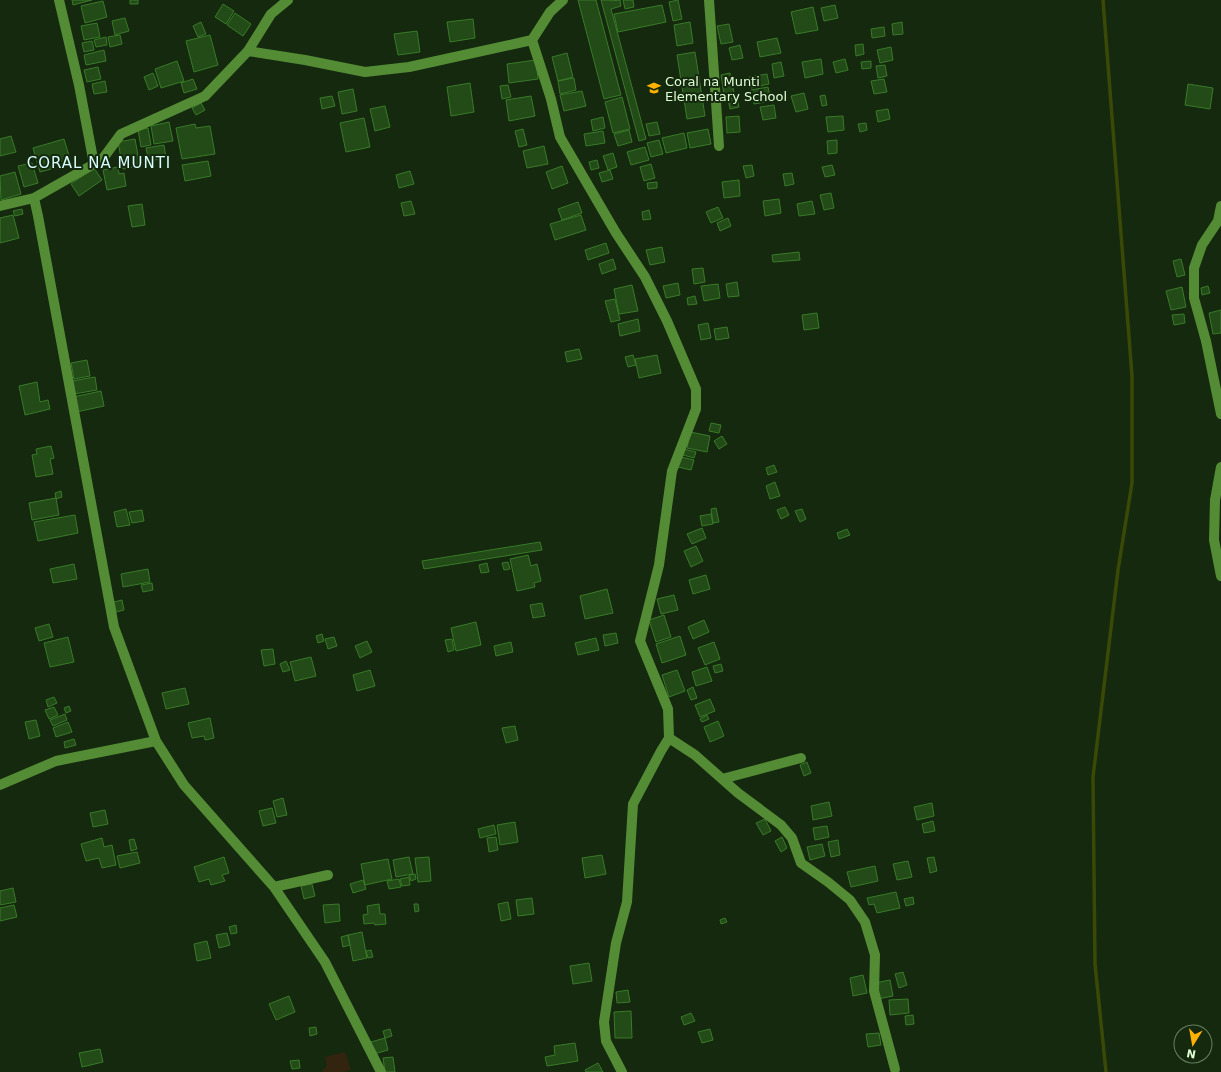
<svg xmlns="http://www.w3.org/2000/svg" width="1221" height="1072" viewBox="0 0 1221 1072" font-family="'DejaVu Sans',sans-serif">
<style>
.green{fill:#332410}
.lines{fill:none;stroke-linecap:round;stroke-linejoin:round}
.stream{stroke:#3a4a06;stroke-width:3.5}
.building{fill:#224b18;stroke:#397a28}
.minor{stroke:#548c35;stroke-width:10}
.labels{text-anchor:middle;dominant-baseline:central;stroke-width:4;stroke-linejoin:round;paint-order:stroke}
.poi-label{font-size:13px;fill:#e1ffd5;stroke:#14290e;text-anchor:start}
.quarter-label{font-size:15px;letter-spacing:1px;fill:#d7fffd;stroke:#14290e}
</style>
<rect width="100%" height="100%" fill="#14290e"/>
<path class="green" d="M345 1052 351 1070 343 1072H323L322 1070 327 1066 325 1057Z"/>
<g class="lines">
<path class="stream" d="M1103 0 1132 376V483L1118 570 1093 777 1095 964 1106 1072"/>
</g>
<path class="building" d="M72 0H92L73 5Z
M130 0H138V4H130Z
M578 0H596L621 95 604 99Z
M601 0H610L611 1 620 0 621 6 611 9 646 139 639 141Z
M623 0H633L634 7 625 9Z
M678 0 682 19 673 21 669 2Z
M103 1 107 17 85 23 81 6Z
M223 4 234 11 226 24 215 17Z
M662 5 666 22 618 32 614 14Z
M835 5 838 18 824 21 821 8Z
M813 7 818 30 796 34 791 12Z
M235 13 251 24 243 36 227 25Z
M125 18 129 31 115 35 112 21Z
M473 19 475 38 450 42 447 22Z
M201 22 206 34 198 37 193 26Z
M690 22 693 43 677 46 674 25Z
M902 22 903 34 893 35 892 24Z
M97 23 100 37 84 40 81 26Z
M729 24 733 42 721 44 717 26Z
M884 27 885 36 872 38 871 29Z
M417 31 420 52 398 55 394 34Z
M120 35 122 44 110 47 108 37Z
M210 35 218 65 194 72 186 41Z
M106 37 107 45 96 47 94 40Z
M777 38 781 53 760 57 757 42Z
M92 41 94 50 84 52 82 43Z
M863 44 864 54 856 56 855 45Z
M740 45 743 58 732 60 729 48Z
M891 47 893 60 880 63 877 50Z
M104 50 106 61 86 65 84 55Z
M695 52 705 116 687 119 677 55Z
M567 53 573 77 558 81 552 57Z
M821 59 823 74 805 78 802 62Z
M845 59 848 70 836 73 833 62Z
M536 60 538 79 509 83 507 64Z
M177 61 184 81 161 88 155 69Z
M871 61V68L862 69 861 62Z
M781 62 784 76 774 78 772 64Z
M885 65 887 76 878 78 876 66Z
M98 67 101 79 87 82 84 70Z
M153 73 158 86 149 90 144 77Z
M730 73 734 93 724 95 721 75Z
M767 74 769 84 751 88 749 77Z
M574 78 576 90 560 94 558 81Z
M193 79 197 89 184 93 181 83Z
M884 79 887 92 874 94 871 81Z
M105 81 107 92 94 94 92 84Z
M470 83 474 112 451 116 447 87Z
M1188 84 1213 88 1210 109 1185 105Z
M508 85 511 97 502 99 500 86Z
M768 87 771 101 754 104 751 90Z
M353 89 357 111 342 114 338 92Z
M582 91 586 106 564 111 560 95Z
M804 93 808 109 796 112 791 96Z
M825 95 827 105 822 106 820 96Z
M332 96 335 106 322 109 320 98Z
M531 96 535 116 509 121 506 100Z
M622 97 630 129 613 133 605 102Z
M737 97 739 107 730 109 728 99Z
M201 103 205 110 196 115 192 108Z
M774 105 776 118 763 120 760 107Z
M385 106 390 127 375 131 370 109Z
M888 109 890 119 878 122 876 111Z
M739 116 740 132 727 133 726 117Z
M843 116 844 130 828 132 826 117Z
M603 117 605 128 593 131 591 120Z
M364 118 370 147 346 152 340 123Z
M169 122 173 141 154 144 151 126Z
M657 122 660 134 649 136 646 124Z
M866 123 867 130 860 132 858 124Z
M195 124 196 128 210 126 215 154 182 159 176 128Z
M148 128 151 145 141 147 138 130Z
M523 129 527 145 519 147 515 131Z
M708 129 711 144 690 148 687 133Z
M629 130 632 142 618 146 614 134Z
M603 131 605 143 586 146 584 134Z
M684 133 687 148 666 153 662 138Z
M11 136 16 152 0 156V139Z
M64 139 70 159 50 164 51 169 40 172 33 148Z
M135 139 140 166 123 169 118 142Z
M659 140 663 154 651 157 647 143Z
M837 140V153L828 154 827 141Z
M164 145 166 158 149 161 146 148Z
M544 146 548 164 527 168 523 151Z
M645 147 649 160 631 165 627 152Z
M613 153 617 167 608 170 603 156Z
M597 160 599 168 591 170 589 162Z
M208 161 211 176 185 181 182 165Z
M32 163 38 183 24 187 18 166Z
M651 164 655 178 644 181 640 167Z
M752 165 754 176 746 178 743 166Z
M832 165 835 175 825 177 822 167Z
M562 166 568 183 552 189 546 172Z
M118 167 119 174 124 173 126 186 107 190 103 170Z
M94 168 102 180 79 196 71 184Z
M610 170 613 179 602 182 599 173Z
M410 171 414 184 399 188 396 175Z
M15 172 21 194 1 200 0 176Z
M792 173 794 184 785 186 783 174Z
M739 180 740 196 724 198 722 182Z
M657 182V188L648 189 647 183Z
M831 193 834 208 824 210 820 195Z
M779 199 781 213 765 216 763 201Z
M411 201 415 214 404 216 401 203Z
M812 201 815 214 799 216 797 204Z
M578 202 582 213 562 220 558 209Z
M142 204 145 225 132 227 128 206Z
M718 207 723 218 711 223 706 212Z
M22 209 23 214 15 216 13 211Z
M649 210 651 219 643 220 642 212Z
M13 215 19 238 0 243V218Z
M581 215 586 230 555 240 550 224Z
M728 218 731 226 720 231 717 223Z
M606 243 609 253 588 260 585 250Z
M662 247 665 262 650 265 646 250Z
M799 252 800 260 773 262 772 255Z
M613 259 616 269 602 274 599 264Z
M1181 259 1185 275 1177 277 1173 261Z
M703 268 705 282 694 284 692 269Z
M737 282 739 296 728 297 726 284Z
M678 283 680 295 666 298 663 286Z
M718 284 720 298 704 301 701 286Z
M632 285 638 311 619 314 614 289Z
M1208 286 1210 293 1202 295 1201 288Z
M1182 287 1186 307 1171 310 1166 291Z
M695 296 697 304 688 305 687 298Z
M615 299 620 320 611 322 605 301Z
M1221 310V333L1213 334 1209 313Z
M817 313 819 328 804 330 802 315Z
M1184 314 1185 323 1174 325 1172 315Z
M638 319 640 331 620 336 618 324Z
M708 323 711 338 701 340 698 325Z
M727 327 729 338 716 340 714 329Z
M579 349 582 359 567 362 565 352Z
M633 355 636 365 628 367 625 357Z
M657 355 661 373 639 378 635 359Z
M87 360 90 376 74 379 71 363Z
M95 377 97 390 74 394 72 381Z
M37 382 40 402 48 400 50 409 25 415 19 386Z
M101 391 104 406 76 412 73 397Z
M711 423 721 425 719 433 709 431Z
M690 432 710 436 707 452 687 448Z
M722 436 727 444 719 449 714 441Z
M51 446 54 458 50 459 53 474 36 477 32 455 37 454 36 449Z
M684 449 696 452 694 458 683 455Z
M681 457 694 460 691 470 678 467Z
M774 465 777 472 768 475 766 468Z
M775 482 780 496 770 499 766 486Z
M61 491 62 497 56 499 55 493Z
M56 498 59 515 32 520 29 503Z
M785 507 789 515 781 519 777 510Z
M716 508 719 522 713 523 711 509Z
M126 509 130 525 117 527 114 512Z
M802 509 806 519 800 522 795 511Z
M142 510 144 521 132 523 129 512Z
M711 514 713 524 702 526 700 516Z
M75 515 78 533 38 541 34 522Z
M702 528 706 538 692 544 687 534Z
M847 529 850 535 839 539 837 533Z
M540 542 542 550 424 569 422 561Z
M696 546 703 561 691 567 684 551Z
M528 555 531 566 537 564 541 581 534 583 535 587 517 591 510 559Z
M508 562 510 569 504 570 502 563Z
M487 563 489 572 481 573 479 565Z
M74 564 77 579 53 583 50 569Z
M148 569 150 582 123 587 121 574Z
M706 575 710 589 693 594 689 580Z
M152 583 153 590 143 592 141 585Z
M607 589 613 613 585 619 580 596Z
M674 595 678 610 661 614 657 599Z
M122 600 124 610 116 612 114 602Z
M542 603 545 616 533 618 530 605Z
M664 615 671 637 656 642 649 620Z
M704 620 709 632 693 639 688 627Z
M476 622 481 645 456 651 451 628Z
M49 624 53 637 39 641 35 628Z
M616 633 618 643 605 646 603 635Z
M322 634 324 641 318 643 316 636Z
M680 636 686 655 662 663 656 644Z
M68 637 74 662 50 667 44 643Z
M334 637 337 646 328 649 325 639Z
M596 638 599 650 578 655 575 643Z
M452 639 454 650 448 652 445 640Z
M367 641 372 652 360 658 355 646Z
M511 642 513 652 496 656 494 646Z
M714 642 720 659 705 665 698 648Z
M273 649 275 664 264 666 261 650Z
M311 657 316 676 295 681 290 662Z
M286 661 290 670 283 672 280 664Z
M721 664 723 671 715 673 713 666Z
M707 667 712 681 696 686 692 672Z
M370 670 375 686 357 691 353 675Z
M677 670 685 691 669 697 662 675Z
M693 687 697 698 691 700 687 690Z
M185 688 189 704 166 709 162 693Z
M54 697 57 703 48 707 46 700Z
M710 699 715 711 700 717 695 705Z
M69 706 71 711 66 713 64 708Z
M54 707 58 715 49 719 45 710Z
M65 714 67 720 53 726 50 720Z
M707 715 709 719 702 722 700 719Z
M210 718 214 738 205 740 204 736 192 738 188 723Z
M36 720 40 736 29 739 25 722Z
M718 721 724 736 710 742 704 727Z
M68 722 72 732 56 737 53 728Z
M515 726 518 740 506 743 502 728Z
M74 739 76 745 65 748 64 742Z
M807 762 811 773 804 776 800 765Z
M283 798 287 815 277 817 273 801Z
M829 802 832 816 813 820 811 806Z
M932 803 934 816 917 820 914 807Z
M272 808 276 823 263 826 259 811Z
M105 810 108 824 93 827 90 813Z
M765 819 771 831 763 835 756 823Z
M933 821 935 831 924 833 922 824Z
M515 822 518 842 500 845 497 825Z
M494 825 496 834 480 838 478 829Z
M827 826 829 837 815 840 813 828Z
M496 837 498 850 489 852 487 838Z
M782 837 787 848 781 852 775 841Z
M102 838 104 847 112 845 116 865 102 868 99 858 86 861 81 844Z
M134 839 137 849 131 851 129 840Z
M838 840 840 855 831 857 828 842Z
M822 844 825 856 810 860 807 847Z
M137 852 140 863 120 868 117 856Z
M602 855 606 874 585 878 582 858Z
M224 857 229 873 222 875 225 881 211 885 209 879 199 882 194 867Z
M409 857 413 874 396 877 393 860Z
M429 857 431 881 418 882 415 858Z
M934 857 937 871 930 873 927 858Z
M388 859 392 879 365 885 361 864Z
M908 861 912 877 897 880 893 864Z
M875 866 878 881 851 887 847 872Z
M415 874 416 879 411 881 409 875Z
M409 877 410 885 402 886 400 879Z
M399 879 401 887 389 889 387 881Z
M363 880 366 889 353 893 350 884Z
M312 884 315 896 304 899 301 886Z
M13 888 16 902 0 905V891Z
M896 892 900 908 877 913 874 904 869 905 867 898Z
M913 897 914 904 906 906 904 899Z
M532 898 534 914 518 916 516 900Z
M508 902 511 919 501 921 498 904Z
M339 904 340 921 325 923 323 905Z
M379 904 380 914H385L386 924 375 925 374 923 364 924 363 915 368 914 367 906Z
M414 904H418L419 911 415 912Z
M14 905 17 917 0 921V908Z
M725 918 727 922 721 924 720 920Z
M236 925 237 933 231 934 229 927Z
M362 932 367 958 353 961 348 935Z
M227 933 230 945 219 948 216 935Z
M348 935 350 945 343 947 341 937Z
M207 941 211 958 197 961 194 944Z
M371 950 373 957 368 958 366 951Z
M589 963 592 981 573 984 570 966Z
M903 972 907 985 899 988 895 974Z
M863 975 867 993 853 996 850 978Z
M890 980 893 996 878 999 875 983Z
M628 990 630 1002 617 1003 616 992Z
M289 996 295 1012 276 1020 269 1004Z
M908 999 909 1013 890 1015 889 1000Z
M631 1011 632 1038H615L614 1012Z
M691 1013 695 1021 684 1025 681 1017Z
M913 1015 914 1024 906 1025 905 1016Z
M316 1027 317 1034 310 1036 309 1028Z
M390 1029 392 1036 385 1038 383 1031Z
M710 1029 713 1040 702 1043 698 1032Z
M879 1033 881 1045 868 1047 866 1034Z
M385 1038 388 1050 374 1054 371 1042Z
M575 1043 578 1061 547 1066 545 1057 555 1055 554 1046Z
M100 1049 103 1062 82 1067 79 1053Z
M393 1057 395 1072H385L383 1058Z
M299 1060 300 1068 292 1069 290 1061Z
M598 1063 603 1072H586L585 1070Z"/>
<g class="lines">
<path class="minor" d="M59 0 79 85 94 164 34 198 38 216 114 627 156 741 184 785 274 887 325 962 381 1072
M709 0 719 146
M532 40 551 99 560 137 616 233 645 277 667 321 696 389V409L672 471 659 565 640 641 668 709 669 738 661 751 633 804 627 902 616 943 604 1022 606 1041 622 1072
M248 51 305 60 365 72 409 67 532 40 550 12 563 0
M94 164 104 157 121 134 205 96 248 51 271 14 288 0
M0 206 34 198
M1221 206 1218 221 1202 245 1194 268V298L1206 341 1221 414
M1221 467 1215 500 1214 540 1221 576
M669 738 695 755 738 793 781 825 792 838 801 863 828 882 850 900 865 922 875 955 874 991 895 1069
M722 779 801 758
M0 785 56 761 156 741
M274 887 328 875"/>
</g>
<defs>
<g id="school-bare" transform="scale(1.08)"><path d="M0-5L7-2L0 1L-7-2ZM-4 1L0 2.5L4 1V4Q0 6-4 4Z" fill="#ffb201" stroke="#14290e" stroke-width="2.5" paint-order="stroke"/></g>
</defs>
<g fill-rule="evenodd">
<use href="#school-bare" x="654" y="88"/>
</g>
<g class="labels">
<g class="poi-label">
<text x="665" y="81">Coral na Munti<tspan x="665" dy="15">Elementary School</tspan></text>
</g>
<g class="quarter-label">
<text x="99" y="163">CORAL NA MUNTI</text>
</g>
</g>
<g transform="translate(1193 1044) rotate(191)"><circle r="19" fill="#14290e" stroke="#667f5e"/>
<path d="M0-3L7 15L0 10L-7 15Z" fill="#ffb201"/>
<text y="-6" font-size="11" font-weight="bold" text-anchor="middle" fill="#e1ffd5">N</text>
</g>
</svg>
